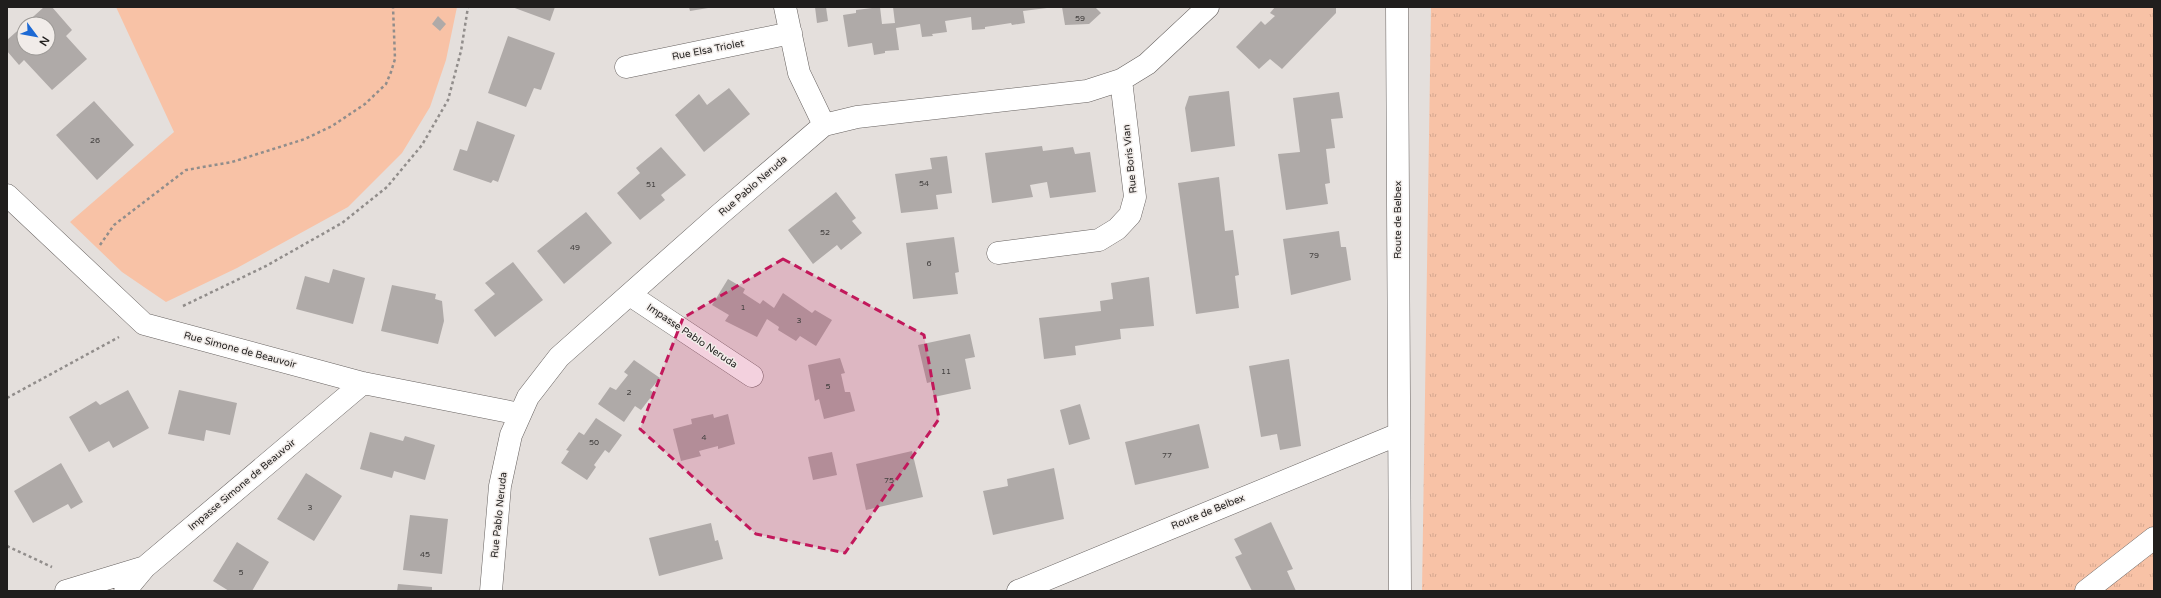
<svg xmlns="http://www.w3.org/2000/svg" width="2161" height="598" viewBox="0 0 2161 598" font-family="'Varela Round',sans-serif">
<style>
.grass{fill:url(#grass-tufts)}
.park{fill:#f8c2a6}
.building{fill:#afaaa8}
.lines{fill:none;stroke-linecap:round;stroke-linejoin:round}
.minor-casing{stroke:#676260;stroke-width:23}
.path{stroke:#918d8b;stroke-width:2.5;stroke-dasharray:3 3;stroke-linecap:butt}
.minor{stroke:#fff;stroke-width:22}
.marked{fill:#c2185b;fill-opacity:0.2;stroke:#c2185b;stroke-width:3;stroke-dasharray:8 5;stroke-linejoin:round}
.labels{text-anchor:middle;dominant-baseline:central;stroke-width:3;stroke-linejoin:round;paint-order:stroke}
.number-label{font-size:8px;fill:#444140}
.street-label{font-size:10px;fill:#201e1d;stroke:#f1ece9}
</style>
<defs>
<pattern id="grass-tufts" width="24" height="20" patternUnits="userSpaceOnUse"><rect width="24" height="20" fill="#f8c2a6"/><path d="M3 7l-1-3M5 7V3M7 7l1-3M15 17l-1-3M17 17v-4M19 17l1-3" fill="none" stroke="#d4a68e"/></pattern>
</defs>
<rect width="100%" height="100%" fill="#e4dfdc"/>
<path class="grass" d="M1431 7H2154V591H1422Z"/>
<path class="park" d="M116 7H457L446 60 430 107 402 153 348 207 237 268 166 302 122 272 70 222 174 132Z"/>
<path class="building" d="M44 7H52L72 30 66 36 87 59 52 90 24 60 19 65 7 51V40L24 25V48H48V24H25Z
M512 7H555L550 21Z
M689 7H708V8L690 11Z
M815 7H826L828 21 817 23Z
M880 7 882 24 895 23 893 7 1047 8 1023 11 1025 23 1012 25 1011 23 985 27V29L972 30 971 17 945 21 947 32 932 34 933 36 922 37 920 24 896 28 899 50 885 51V53L874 55 872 43 848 47 843 15 856 13V10Z
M1062 7H1095L1101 13 1089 24 1065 25Z
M1275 7H1336V13L1282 69 1270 59 1259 69 1236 47 1261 21 1265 25 1275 16 1270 13Z
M438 16 446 24 440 31 432 24Z
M508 36 555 53 541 90 534 88 526 107 488 93Z
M729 88 750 114 704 152 675 115 699 94 707 105Z
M1229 91 1235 146 1191 152 1185 108 1189 96Z
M1339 92 1343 118 1331 119 1335 148 1326 149 1330 183 1325 184 1328 204 1286 210 1278 154 1300 152 1293 98Z
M94 101 134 145 97 180 56 135Z
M477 121 515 135 498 182 493 180 491 183 453 170 460 149 467 151Z
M1042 146 1043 151 1073 147 1075 154 1090 152 1096 192 1050 198 1047 182 1030 185 1033 197 992 203 985 153Z
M661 147 686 175 661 195 665 200 640 220 617 193 640 173 636 168Z
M947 156 952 193 936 195 938 209 901 213 895 174 932 169 930 158Z
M1219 177 1225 231 1233 230 1239 275 1235 276 1239 308 1196 314 1178 183Z
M836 192 856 218 852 221 862 233 841 250 837 245 813 264 788 230Z
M586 212 612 243 564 284 537 251Z
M1339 231 1341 247H1346L1351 280 1291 295 1283 239Z
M954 237 959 272 955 273 958 294 913 299 906 243Z
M513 262 543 300 495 337 474 310 495 294 485 283Z
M333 269 365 278 353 324 296 309 305 276 329 283Z
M1149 277 1154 326 1120 329 1121 339 1075 346 1076 355 1044 359 1039 318 1101 311 1100 301 1113 299 1111 283Z
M728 279 745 289 743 293 760 304 763 300 774 308 783 293 812 313 815 310 832 320 816 346 800 336 796 341 778 330 779 327 767 319 757 337 725 321 729 315 712 305Z
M392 285 436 294 435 299 442 301 444 321 438 344 381 331Z
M970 334 975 357 965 359 971 389 934 397 931 382 927 383 918 345Z
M840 358 845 373 841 374 845 392H850L855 411 824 419 819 399 815 401 808 365Z
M1289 359 1301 446 1280 450 1277 434 1261 437 1249 366Z
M634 360 660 378 650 390 654 393 641 410 635 406 624 422 598 404 610 387 616 390 628 375 624 372Z
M128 390 149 428 113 448 109 441 89 452 69 417 96 401 100 405Z
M179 390 237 403 230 435 206 430 204 441 168 434Z
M1080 404 1090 439 1069 445 1060 410Z
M713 414 714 418 728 414 735 444 718 449V446L699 451 701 456 681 461 673 429 692 424 691 419Z
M596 418 622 435 609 453 605 450 594 465 596 467 587 480 561 463 569 451 566 450 579 432 584 435Z
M1199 424 1209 468 1135 485 1125 442Z
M370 432 403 441 405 436 435 445 425 480 394 471 392 478 360 469Z
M912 451 923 497 866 510 856 464Z
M832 452 837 475 813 480 808 457Z
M61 463 83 502 71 509 68 504 33 523 14 491Z
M1054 468 1064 519 993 535 983 491 1008 486 1007 479Z
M306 473 342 496 314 541 277 519Z
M410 515 448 519 442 574 403 570Z
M1271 522 1293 569 1287 571 1296 591H1252L1235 557 1242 554 1234 539Z
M711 523 715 541 718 540 723 559 659 576 649 538Z
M237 542 269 562 252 591H229L213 581Z
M398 584 432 587V591H397Z"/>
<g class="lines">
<g class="minor-casing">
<path id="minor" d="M785 7 799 73 824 125
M1397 7 1400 591
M626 67 791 33
M7 195 144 324 363 383 520 414
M998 253 1099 240 1117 229 1130 215 1135 197 1121 80
M630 295 752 376
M66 591 145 567
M125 591 145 567 363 383
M491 591 500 486 511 435 528 397 559 357 719 215 824 125 857 117 1087 91 1121 80 1147 64 1208 7
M1018 591 1399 434
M2086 591 2154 538"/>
</g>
<path class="path" d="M100 245 114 225 186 170 232 162 305 139 332 126 365 104 386 84 391 72 395 59 393 7
M183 306 266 266 342 223 387 187 422 145 448 100 461 51 468 7
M7 398 119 337
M7 546 52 567"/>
<use href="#minor" class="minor"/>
</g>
<path class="marked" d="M783 259 924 335 939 419 845 553 756 534 640 429 683 318Z"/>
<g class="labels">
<g class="number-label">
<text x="1080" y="18">59</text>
<text x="95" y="140">26</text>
<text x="924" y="183">54</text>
<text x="651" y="184">51</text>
<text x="825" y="232">52</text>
<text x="575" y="247">49</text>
<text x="1314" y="255">79</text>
<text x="929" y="263">6</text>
<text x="743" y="307">1</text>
<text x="799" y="320">3</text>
<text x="946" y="371">11</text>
<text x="828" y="386">5</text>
<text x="629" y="392">2</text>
<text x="704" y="437">4</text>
<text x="594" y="442">50</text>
<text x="1167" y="455">77</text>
<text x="889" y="480">75</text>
<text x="310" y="507">3</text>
<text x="425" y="554">45</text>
<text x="241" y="572">5</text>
</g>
<g class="street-label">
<text transform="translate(708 50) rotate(-11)">Rue Elsa Triolet</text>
<text transform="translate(1130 159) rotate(-96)">Rue Boris Vian</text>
<text transform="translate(753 186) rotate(-41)">Rue Pablo Neruda</text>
<text transform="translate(1398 220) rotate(-90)">Route de Belbex</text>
<text transform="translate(692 336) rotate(34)">Impasse Pablo Neruda</text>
<text transform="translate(240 350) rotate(15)">Rue Simone de Beauvoir</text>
<text transform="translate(242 485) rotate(-40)">Impasse Simone de Beauvoir</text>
<text transform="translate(1208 512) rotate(-22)">Route de Belbex</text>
<text transform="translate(499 515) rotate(-84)">Rue Pablo Neruda</text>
</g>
</g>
<rect width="2161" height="598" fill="none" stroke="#201e1d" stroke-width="16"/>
<g transform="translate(36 36) rotate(122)"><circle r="19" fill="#f1ece9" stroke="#9d9a97"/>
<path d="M0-3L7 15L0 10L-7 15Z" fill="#1c69d4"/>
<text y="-6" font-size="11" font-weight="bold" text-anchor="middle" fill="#201e1d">N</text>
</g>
</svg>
